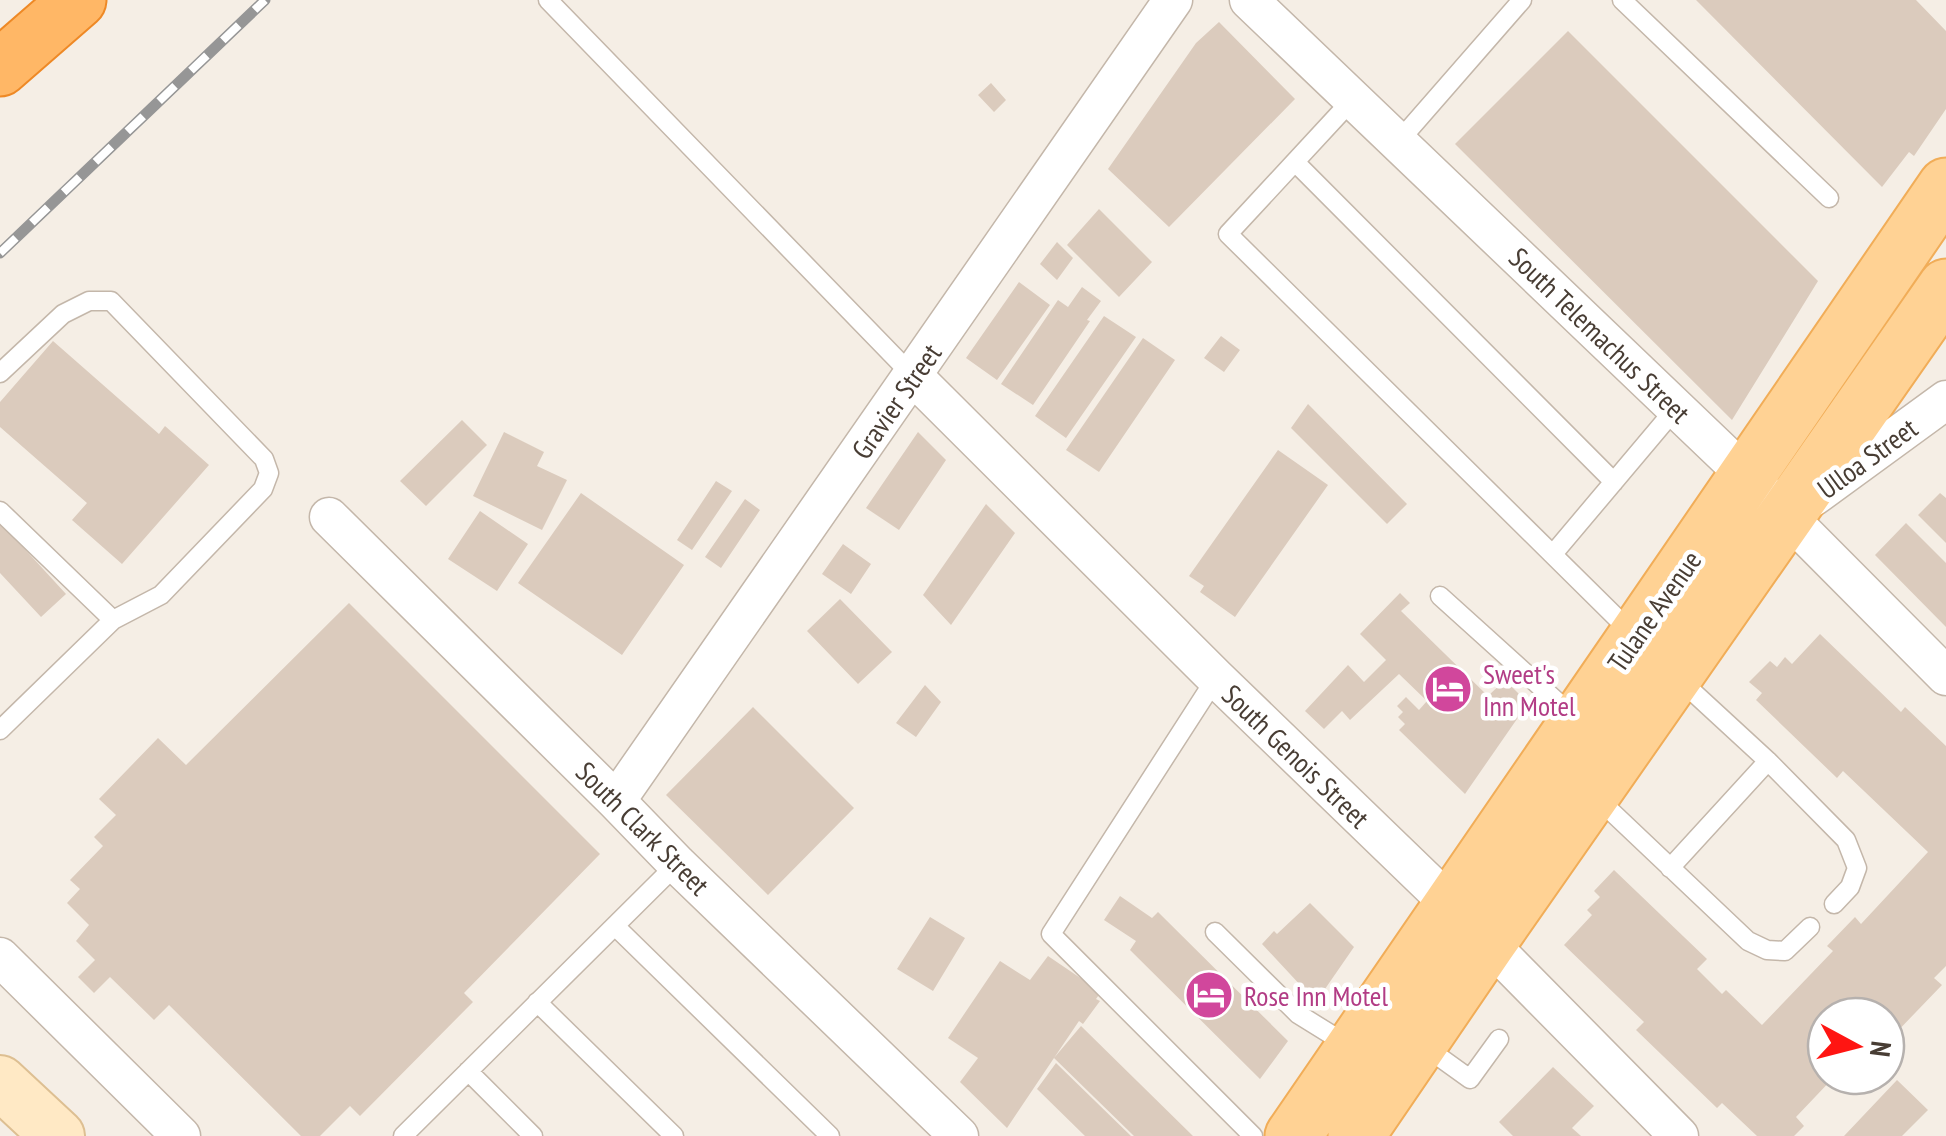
<svg xmlns="http://www.w3.org/2000/svg" width="1946" height="1136" viewBox="0 0 1946 1136" font-family="'PT Sans Narrow',sans-serif">
<style>
.building{fill:#dbcbbd}
.lines{fill:none;stroke-linecap:round;stroke-linejoin:round}
.lane-casing{stroke:#c4b7aa;stroke-width:21}
.street-casing{stroke:#c4b7aa;stroke-width:41}
.secondary-casing{stroke:#ddbf92;stroke-width:56}
.primary-casing{stroke:#f1ad58;stroke-width:59}
.highway-casing{stroke:#ee8926;stroke-width:59}
.lane{stroke:#fff;stroke-width:18}
.street{stroke:#fff;stroke-width:38}
.secondary{stroke:#ffe9c5;stroke-width:52}
.primary{stroke:#ffd294;stroke-width:55}
.highway{stroke:#ffb766;stroke-width:55}
.rail-casing{stroke:#969696;stroke-width:11}
.rail{stroke:#fff;stroke-width:8;stroke-dasharray:22;stroke-linecap:butt}
.labels{text-anchor:middle;dominant-baseline:central;stroke-width:9;stroke-linejoin:round;paint-order:stroke}
.street-label{font-size:28px;fill:#483d34;stroke:#fff}
.hotel-label{font-size:28px;fill:#b23c85;stroke:#fff;text-anchor:start}
</style>
<rect width="100%" height="100%" fill="#f5eee5"/>
<path class="building" d="M1696 0H1916L1946 31V109L1914 156 1909 152 1882 187Z
M1219 22 1295 99 1169 227 1108 169 1196 43Z
M1568 31 1818 281 1732 420 1455 144Z
M991 83 1006 100 994 112 978 95Z
M1099 209 1152 262 1119 297 1067 245Z
M1057 242 1073 258 1057 280 1040 264Z
M1019 282 1050 305 997 380 966 358Z
M1082 287 1101 301 1087 320 1090 321 1033 405 1001 384 1058 300 1068 307Z
M1104 316 1136 337 1066 438 1035 416Z
M1221 336 1240 350 1224 372 1204 358Z
M1143 338 1175 360 1099 472 1066 450Z
M53 341 159 434 165 426 209 465 122 564 72 520 87 503 0 427V402Z
M1308 404 1407 504 1387 524 1291 428Z
M462 420 487 445 426 506 400 481Z
M504 432 544 452 537 466 567 480 542 530 473 496Z
M918 432 946 460 899 530 866 508Z
M1278 450 1328 485 1235 617 1200 592 1204 586 1189 576Z
M716 481 732 491 692 550 677 540Z
M581 493 684 565 622 655 518 583Z
M1940 493 1946 498V543L1918 515Z
M745 499 760 510 721 568 705 557Z
M986 504 1015 533 951 625 923 595Z
M480 511 528 544 497 591 448 559Z
M0 522 66 594 41 617 0 573Z
M1906 523 1946 563V627L1875 555Z
M843 544 871 564 851 594 822 574Z
M1400 593 1410 603 1401 611 1488 696 1505 680 1528 703 1465 794 1399 730 1405 724 1398 717 1403 712 1397 706 1406 697 1419 710 1427 701 1399 674 1350 720 1342 711 1324 729 1305 711 1348 665 1364 682 1386 660 1360 634Z
M840 599 892 652 858 684 807 631Z
M349 603 600 854 464 993 473 1002 360 1116 350 1106 320 1136H301L169 1005 154 1020 110 977 94 993 78 977 95 960 76 941 89 925 67 903 80 889 70 880 103 846 94 837 116 815 99 799 158 738 186 765Z
M1820 634 1901 712 1905 707 1946 746V966L1934 978 1942 985 1890 1039 1886 1036V1016H1826V1076H1835L1796 1117 1804 1126 1794 1136H1757L1722 1103 1717 1108 1636 1030 1644 1022 1564 945 1592 915 1587 910 1600 897 1594 891 1614 870 1707 959 1697 969 1722 994 1726 990 1762 1025 1833 951 1827 946 1855 917 1861 924 1928 852 1843 771 1837 778 1756 700 1762 693 1749 682 1770 661 1777 667 1785 657 1792 664Z
M925 685 941 702 916 737 896 723Z
M753 707 854 808 768 895 666 795Z
M1120 896 1152 918 1158 912 1288 1041 1260 1079 1130 950 1136 941 1104 920Z
M1310 903 1354 947 1316 1002 1262 944 1274 931 1277 934Z
M930 917 965 938 933 991 897 969Z
M1048 956 1101 992 1096 999 1100 1001 1083 1024 1079 1021 1054 1058 1081 1026 1193 1136H1134L1054 1058 1007 1128 960 1082 978 1058 948 1038 1000 961 1030 980Z
M1056 1063 1131 1136H1085L1037 1089Z
M1553 1067 1594 1106 1572 1128 1581 1136H1513L1499 1122Z
M1897 1080 1928 1110 1902 1136H1844Z"/>
<g class="lines">
<g class="lane-casing">
<path id="lane" d="M548 0 913 376
M1622 0 1829 198
M1353 99 1228 234 1632 633
M1399 141 1522 0
M1295 162 1614 482
M0 373 63 314 89 301H111L264 459 269 473 263 489 161 595 113 620 0 730
M0 511 113 620
M1553 554 1676 408
M1440 596 1573 716
M1216 678 1051 934 1253 1136
M1680 680 1768 761 1846 840 1857 868 1850 887 1834 904
M1596 797 1748 941 1767 950 1785 951 1810 927
M1670 868 1768 761
M615 926 830 1136
M1215 932 1298 1014 1348 1045
M537 1002 674 1136
M1424 1046 1470 1079 1499 1039
M468 1071 533 1136
M403 1136 677 864"/>
</g>
<g class="street-casing">
<path id="street" d="M1249 0 1747 476 1946 676
M913 376 1216 678 1451 905 1679 1136
M1813 497 1946 400
M329 517 616 801 677 864 959 1136
M616 801 1173 0
M0 957 181 1136"/>
</g>
<g class="secondary-casing">
<path id="secondary" d="M0 1082 58 1136"/>
</g>
<g class="primary-casing">
<path id="primary" d="M1293 1136 1946 186
M1356 1136 1487 944 1946 287"/>
</g>
<g class="highway-casing">
<path id="highway" d="M0 68 78 0"/>
</g>
<use href="#lane" class="lane"/>
<use href="#street" class="street"/>
<use href="#secondary" class="secondary"/>
<use href="#primary" class="primary"/>
<use href="#highway" class="highway"/>
<g class="rail-casing">
<path id="rail" d="M0 253 265 0"/>
</g>
<use href="#rail" class="rail"/>
</g>
<defs>
<g id="hotel-disc" transform="scale(2.5)"><circle r="9.5" fill="#d1479c" stroke="#fff"/><path d="M-6-4.5h1.5V1H6V5H4.5V3h-9V5H-6ZM-4 0a1.8 1.8 0 1 1 3.6 0ZM.5 0V-2.5h3Q6-2.5 6 0Z" fill="#fff"/></g>
</defs>
<g fill-rule="evenodd">
<use href="#hotel-disc" x="1448" y="689"/>
<use href="#hotel-disc" x="1209" y="995"/>
</g>
<g class="labels">
<g class="street-label">
<text transform="translate(1600 335) rotate(44)">South Telemachus Street</text>
<text transform="translate(896 401) rotate(-55)">Gravier Street</text>
<text transform="translate(1867 458) rotate(-36)">Ulloa Street</text>
<text transform="translate(1654 611) rotate(-55)">Tulane Avenue</text>
<text transform="translate(1296 756) rotate(44)">South Genois Street</text>
<text transform="translate(643 828) rotate(45)">South Clark Street</text>
</g>
<g class="hotel-label">
<text x="1483" y="673">Sweet's<tspan x="1483" dy="32">Inn Motel</tspan></text>
<text x="1244" y="995">Rose Inn Motel</text>
</g>
</g>
<g transform="translate(1856 1046) rotate(97)"><circle r="48" fill="#ffffff" stroke="#b6b1ae" stroke-width="2.5"/>
<path d="M0-8L18 38L0 25L-18 38Z" fill="#ff1512"/>
<text y="-15" font-size="28" font-weight="bold" text-anchor="middle" fill="#483d34">N</text>
</g>
</svg>
